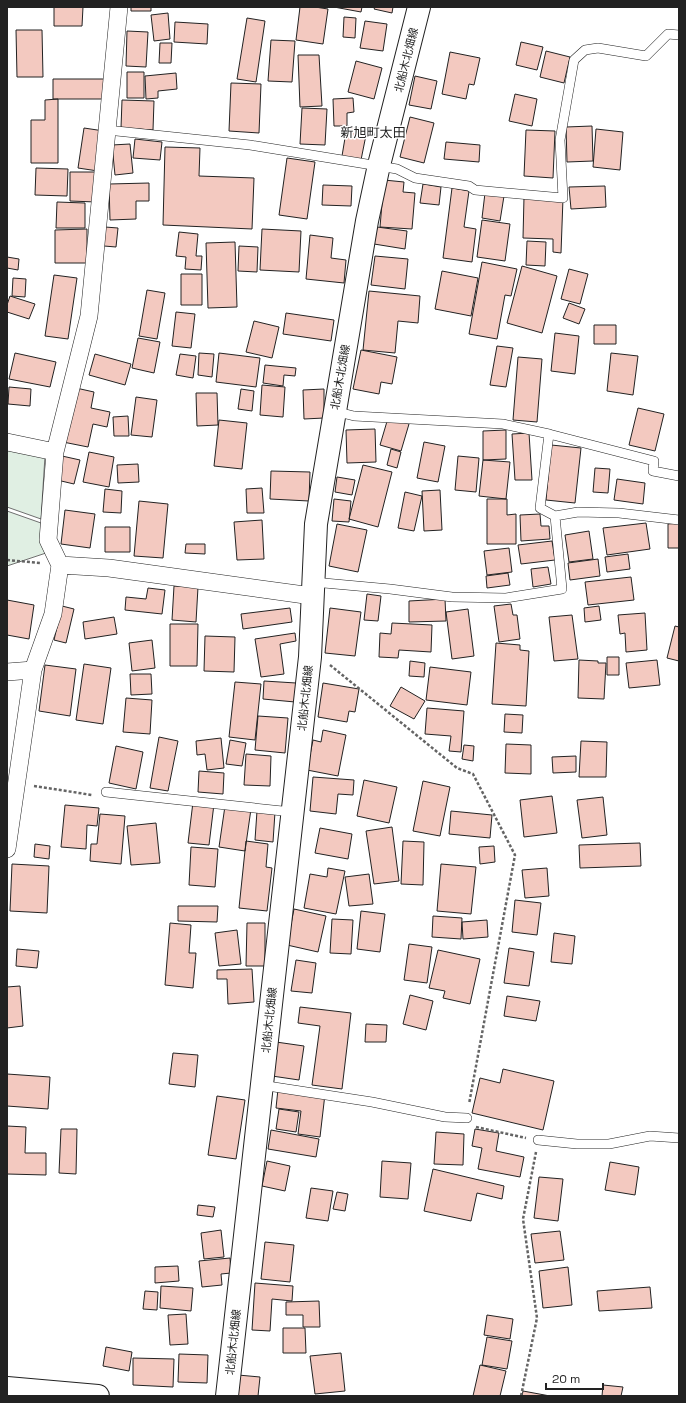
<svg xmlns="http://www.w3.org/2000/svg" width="686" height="1403" viewBox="0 0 686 1403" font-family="'Space Grotesk','Noto Sans JP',sans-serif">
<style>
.green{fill:#e0efe3;stroke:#6f6f6f}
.building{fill:#f3c9c0;stroke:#222}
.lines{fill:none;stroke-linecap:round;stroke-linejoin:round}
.lane-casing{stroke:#222;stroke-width:10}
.street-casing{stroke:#222;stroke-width:18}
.secondary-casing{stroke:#222;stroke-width:24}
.path{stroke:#646464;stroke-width:2.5;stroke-dasharray:3 2;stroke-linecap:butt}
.lane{stroke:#fff;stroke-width:9}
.street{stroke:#fff;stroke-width:17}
.secondary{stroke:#fff;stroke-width:22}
.labels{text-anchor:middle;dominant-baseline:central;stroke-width:3;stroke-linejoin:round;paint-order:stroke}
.street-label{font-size:11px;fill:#222;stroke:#fff}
.quarter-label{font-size:13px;fill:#222;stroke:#fff}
</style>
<rect width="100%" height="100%" fill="#fff"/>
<path class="green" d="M7 449 45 456 41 519 7 507Z
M7 511 41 523 46 553 7 566Z"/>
<path class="building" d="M54 7H83L82 26H54Z
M131 7H151V11H131Z
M300 7H315L328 9 323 44 296 40Z
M334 7H362L361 12Z
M375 7H393L392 13 374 9Z
M168 13 170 39 154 41 151 15Z
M344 17 356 18 355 38 343 37Z
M247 18 265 21 256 82 237 79Z
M365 21 387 24 383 51 360 48Z
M175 22 208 24 207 44 174 42Z
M16 30H42L43 77H17Z
M127 31 148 32 146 67 126 66Z
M271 40 295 41 292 82 268 81Z
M521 42 543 47 537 70 516 65Z
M160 43H172L171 63H159Z
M546 51 570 57 564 83 540 77Z
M450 52 480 58 474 85 469 84 466 99 442 94Z
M298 55H319L322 106 300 107Z
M356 61 382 68 374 99 348 92Z
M127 72H144V98H127Z
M176 73 177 89 158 91V98L146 99 145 76Z
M415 76 437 81 431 109 409 105Z
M53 79H106V99H53Z
M231 83 261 84 259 133 229 131Z
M515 94 537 99 532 126 509 121Z
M353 98 354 112 347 113V126H334L333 99Z
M58 99V163H31V120H45V100Z
M122 100 154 101 153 130 121 128Z
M302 108 327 109 325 145 300 144Z
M410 117 434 123 424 163 400 157Z
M347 126 367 130 361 160 342 156Z
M592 126 593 161 567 162 566 127Z
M84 128 104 131 98 171 78 168Z
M596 129 623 132 620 170 593 167Z
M526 130 555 131 553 178 524 176Z
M135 139 162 142 160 160 133 158Z
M446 142 480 145 479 162 444 159Z
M130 144 133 173 115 175 112 145Z
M165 147 200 148 199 176 254 178 252 229 163 225Z
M287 158 315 162 307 219 279 215Z
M36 168 68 169 67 196 35 195Z
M70 172H97L96 202 70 201Z
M384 180 404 182 403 192 415 193 412 229 380 227Z
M149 183V201H136V219L110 220 109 184Z
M423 184 441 187 439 205 420 203Z
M323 185 352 186 351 206 322 205Z
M605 186 606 207 571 209 569 187Z
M452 188 469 191 464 227 476 229 472 262 443 258Z
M485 193 504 196 500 221 482 218Z
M524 197 563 198 561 253 553 252V239L523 238Z
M57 202 85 203V228H56Z
M482 220 510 224 505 261 477 257Z
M105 227 118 228 116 247 104 246Z
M377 227 407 231 405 249 374 244Z
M87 229V263H55V230Z
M262 229 301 231 299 272 260 270Z
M179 232 198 234 196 256H202L201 270 185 269 186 257 176 256Z
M310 235 333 238 331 258 346 260 344 283 306 279Z
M527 241 546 242 545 266 526 265Z
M235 242 237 307 208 308 206 243Z
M239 246 258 247 257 272 238 271Z
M375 256 408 259 405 289 371 285Z
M7 257 19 259 18 270 7 268Z
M482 262 517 269 511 296 505 295 497 339 469 334Z
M522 266 557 276 542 333 507 323Z
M569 269 588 274 580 304 561 299Z
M442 271 478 278 471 316 435 309Z
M181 274H202V305H181Z
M54 275 77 278 68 339 45 336Z
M13 278 26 279 25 297 12 296Z
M147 290 165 293 157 339 139 336Z
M369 291 420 296 418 323 398 321 395 353 363 350Z
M10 296 35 304 29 319 7 312V305Z
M569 303 585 309 579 324 563 318Z
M176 312 195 314 191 348 172 346Z
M286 313 334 320 331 341 283 334Z
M254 321 279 327 272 358 246 352Z
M594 325H616V344H594Z
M555 333 579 336 575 374 551 371Z
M138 338 160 342 154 373 132 368Z
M497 346 513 348 506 387 490 385Z
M361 350 397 357 392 384 381 382 379 394 353 389Z
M15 353 56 362 50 387 9 379Z
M199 353 214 354 212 377 198 375Z
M219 353 260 358 256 387 216 382Z
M611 353 638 356 633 395 607 391Z
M95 354 131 364 125 385 89 375Z
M180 354 196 356 193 378 176 375Z
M518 357 542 359 537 422 513 420Z
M265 365 296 368 295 376 284 375 283 386 263 383Z
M262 385 285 387 283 417 260 415Z
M9 387 31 389 30 406 8 404Z
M76 388 94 392 91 408 110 412 107 427 93 424 88 447 63 442Z
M241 389 254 391 252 411 238 409Z
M324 389V418L304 419 303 390Z
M196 393H217L218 425 197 426Z
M136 397 157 400 152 437 131 435Z
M638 408 664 414 655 451 629 445Z
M128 416 129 436H114L113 417Z
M388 418 409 424 401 451 380 445Z
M219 420 247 423 242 469 214 466Z
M375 429 376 462 347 463 346 430Z
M506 430V459L483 460V431Z
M529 433 532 480H515L512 434Z
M424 442 445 446 438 482 417 478Z
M551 445 581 448 575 503 546 500Z
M391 449 401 452 397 468 387 465Z
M89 452 114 457 109 487 83 482Z
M62 456 80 460 74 484 57 480Z
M458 456 479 458 476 492 455 490Z
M483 460 510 462 506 499 479 496Z
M138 464 139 482 118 483 117 465Z
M363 465 392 472 378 527 349 519Z
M595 468 610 469 608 493 593 492Z
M271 471 310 472 309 501 270 499Z
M337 477 355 480 352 495 335 492Z
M617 479 645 483 643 504 614 500Z
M262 488 264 513H247L246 489Z
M105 489 122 491 121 513 103 512Z
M440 490 442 530 424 531 422 491Z
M405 492 422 496 414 531 398 528Z
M334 499 351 501 349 522 332 521Z
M487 499H507V515L516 514V544H487Z
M139 501 168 504 163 558 134 556Z
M65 510 95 514 90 548 61 544Z
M540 514 541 526H549L550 539 521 541 520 515Z
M262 520 264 559 237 560 234 522Z
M646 523 650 549 607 555 603 528Z
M679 523V548H668V524Z
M337 524 367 530 358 572 329 566Z
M105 527H130V552H105Z
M589 531 593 559 569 562 565 535Z
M552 541 555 560 521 564 518 545Z
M186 544H205V554L185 553Z
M509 548 512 572 487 575 484 551Z
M628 554 630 569 607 572 605 557Z
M598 559 600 576 570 580 568 563Z
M548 567 551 584 533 587 531 569Z
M508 573 510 585 487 588 486 576Z
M631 577 634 600 588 605 585 582Z
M174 586 198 587 196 622 172 620Z
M148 588 165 590 162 614 125 610 126 597 146 599Z
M367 594 381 596 378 621 364 620Z
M445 599 446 621 409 622V601Z
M7 600 34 605 29 639 7 635Z
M511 604 513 615H517L520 639 499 642 494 606Z
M62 606 74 609 66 643 54 640Z
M599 606 601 620 585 622 584 608Z
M290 608 292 622 243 629 241 614Z
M330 608 361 612 355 656 325 653Z
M468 609 474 656 452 659 446 612Z
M645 613 647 650 626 652 625 633 620 634 618 615Z
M572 615 578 659 554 661 549 617Z
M114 617 117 634 85 639 83 622Z
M392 623 432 625 431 652 399 650 398 658 379 657 380 633 391 634Z
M170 624H198L197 666H170Z
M675 626 679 627V661L667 658Z
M295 633 296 641 280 644 284 674 261 677 255 639Z
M205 636 235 637 234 672 204 671Z
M152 640 155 668 132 671 129 643Z
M496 643 520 645V650L529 651 526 706 492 704Z
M607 657H619V675H607Z
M579 660 598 661V663H606L604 699 578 698Z
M657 660 660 685 629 688 626 663Z
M410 661 425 663 424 677 409 676Z
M84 664 111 668 103 724 76 720Z
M45 665 76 669 70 716 39 711Z
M430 667 471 672 467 705 426 700Z
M130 674H151L152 694 131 695Z
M264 681 296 683 295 702 263 699Z
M235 682 261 684 255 740 229 737Z
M323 683 359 689 355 712 349 711 347 722 318 717Z
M401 687 425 701 414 719 390 706Z
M126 698 152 700 150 734 123 732Z
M427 708 464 711 461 752 449 751 451 736 425 734Z
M505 714 523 715 522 733 504 732Z
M258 716 288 718 285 753 255 750Z
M323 730 346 735 338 776 307 770 313 740 321 742Z
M159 737 178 741 168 791 150 788Z
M221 738 224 768 207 770 205 754 197 755 196 741Z
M230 740 246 743 242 766 226 764Z
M581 741 607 742 606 777H579Z
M506 744 531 745V774L505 773Z
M464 745 474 746 473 761 462 759Z
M116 746 143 752 136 789 109 783Z
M246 754 271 756 270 786 244 785Z
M576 756V772L553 773 552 757Z
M199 771 224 773 223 794 198 792Z
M313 777 354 780 353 795 338 794 336 814 310 811Z
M364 780 397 787 389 823 357 816Z
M423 781 450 787 440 836 413 831Z
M552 796 557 833 524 837 520 800Z
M603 797 607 835 582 838 577 800Z
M193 802 214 804 209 845 188 843Z
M65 805 99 808 97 826 87 825 86 849 61 847Z
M225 806 251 809 245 851 219 847Z
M257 811 275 812 273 842 255 840Z
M451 811 492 815 490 838 449 834Z
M100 814 125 816 121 864 90 861 91 844H97Z
M156 823 160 863 131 865 127 826Z
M392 827 399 881 374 884 366 831Z
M320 828 352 834 348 859 315 853Z
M246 841 268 844 266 867 272 868 267 911 239 908Z
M403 841 424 842 423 885 401 884Z
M640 843 641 866 580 868 579 845Z
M35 844 50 846 49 859 34 857Z
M494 846 495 862 480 864 479 847Z
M191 847 218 849 215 887 189 885Z
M12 864 49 866 47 913 10 911Z
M441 864 476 867 471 914 437 911Z
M328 868 345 871 336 914 304 908 310 874 327 877Z
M547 868 549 896 525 898 522 870Z
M369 874 373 904 349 906 345 877Z
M515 900 541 903 537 935 512 932Z
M178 906H218L217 922 178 921Z
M294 909 326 916 318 952 287 945Z
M361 911 385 914 380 952 357 949Z
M433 916 462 918 461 939 432 937Z
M332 919 353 920 351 954 330 953Z
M487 920 488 937 463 939 462 922Z
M170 923 191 925 189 953H196L193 988 165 985Z
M247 923H265V966H246Z
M237 930 241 964 219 966 215 933Z
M554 933 575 936 572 964 551 962Z
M409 944 432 947 427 983 404 980Z
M509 948 534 952 529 986 504 983Z
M17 949 39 951 37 968 16 966Z
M438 950 480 959 470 1004 443 998 445 991 429 988Z
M296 960 316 963 312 993 291 991Z
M252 969 254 1002 228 1004 227 979H217V970Z
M20 986 23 1026 7 1028V987Z
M410 995 433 1001 426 1030 403 1024Z
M507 996 540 1001 536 1021 504 1016Z
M300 1007 351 1013 342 1089 312 1085 320 1026 298 1023Z
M366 1024 387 1025 386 1042H365Z
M276 1042 304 1046 299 1080 272 1076Z
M173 1053 198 1055 195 1087 169 1084Z
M503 1069 554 1081 543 1130 472 1113 480 1078 500 1083Z
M7 1074 50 1077 48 1109 7 1106Z
M278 1089 325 1094 320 1137 298 1134 301 1111 276 1108Z
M217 1096 245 1100 236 1159 208 1155Z
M279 1109 299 1112 296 1132 276 1129Z
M7 1126 26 1127 25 1153H46V1175L7 1174Z
M61 1129H77L76 1174 59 1173Z
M475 1129 499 1133 496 1151 524 1157 520 1177 478 1169 482 1148 472 1146Z
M271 1130 319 1139 316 1157 268 1149Z
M436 1132 464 1134 463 1165 434 1164Z
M267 1161 290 1166 285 1191 262 1186Z
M382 1161 411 1163 408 1199 380 1197Z
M610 1162 639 1167 635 1195 605 1190Z
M433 1169 504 1186 502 1199 477 1193 471 1221 424 1211Z
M539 1177 563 1179 558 1221 534 1218Z
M311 1188 333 1191 328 1221 306 1218Z
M337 1192 348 1194 345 1211 333 1209Z
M198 1205 215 1207 213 1217 197 1215Z
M221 1230 224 1257 204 1259 201 1233Z
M560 1231 564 1260 535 1263 531 1234Z
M265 1242 294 1245 290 1282 261 1279Z
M230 1258 231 1273 221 1274 222 1285 202 1287 199 1261Z
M178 1266 179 1281 155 1283V1267Z
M568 1267 572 1305 543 1308 539 1271Z
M255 1283 293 1286 292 1301 272 1299 270 1331 252 1330Z
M161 1286 193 1288 191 1311 160 1308Z
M650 1287 652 1308 599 1311 597 1291Z
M145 1291 158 1292 157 1310 143 1309Z
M319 1301 320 1327H303V1315H286V1302Z
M186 1314 188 1344 170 1345 168 1315Z
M487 1315 513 1319 510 1339 484 1335Z
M283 1328H305L306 1353H283Z
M487 1337 512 1341 507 1369 482 1365Z
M106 1347 132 1352 129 1371 103 1366Z
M341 1353 345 1391 315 1394 310 1356Z
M179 1354 208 1355 207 1383 178 1382Z
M133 1358 174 1359 173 1387 133 1385Z
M480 1365 506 1371 500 1396H473Z
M238 1375 260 1377 258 1396H236Z
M603 1385 623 1387 621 1396H602Z
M523 1391 550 1396H522Z"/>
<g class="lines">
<g class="lane-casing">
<path id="lane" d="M107 130 250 145 397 169 415 178 469 186 475 190 563 198 560 140 574 60 585 50 598 48 646 56 668 34 679 35
M334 411 354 416 503 424 549 434 540 508 555 516 578 512 619 513 679 520
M549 434 654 461 653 471 679 476
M313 582 390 589 452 597 506 598 562 589 555 516
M106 792 292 812
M261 1085 372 1102 445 1117 467 1118
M538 1140 577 1144H609L650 1136 679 1138"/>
</g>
<g class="street-casing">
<path id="street" d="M7 442 55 452
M60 565 109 568 312 596
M7 672 33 670
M7 849 33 670 53 614 60 565 48 540 55 452 89 316 119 7"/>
</g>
<g class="secondary-casing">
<path id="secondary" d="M7 1388 98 1396
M227 1396 310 657 316 524 367 221 379 165 419 7"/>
</g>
<path class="path" d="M7 560 40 563
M330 665 457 768 473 774 515 855 469 1104
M34 786 92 795
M476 1127 526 1138
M521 1396 537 1318 523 1219 536 1152"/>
<use href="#lane" class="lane"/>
<use href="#street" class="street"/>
<use href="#secondary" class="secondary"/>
</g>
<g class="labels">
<g class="street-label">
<text transform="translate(406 60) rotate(-76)">北船木北畑線</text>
<text transform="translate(340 377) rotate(-80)">北船木北畑線</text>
<text transform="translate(305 698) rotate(-84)">北船木北畑線</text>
<text transform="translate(269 1020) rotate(-84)">北船木北畑線</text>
<text transform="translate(233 1342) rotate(-84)">北船木北畑線</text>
</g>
<g class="quarter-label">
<text x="373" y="132">新旭町太田</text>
</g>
</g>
<rect width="686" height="1403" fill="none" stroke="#222222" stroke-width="16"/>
<path d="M546 1383v6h57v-6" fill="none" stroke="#222222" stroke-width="2"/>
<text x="552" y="1383" font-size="12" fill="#222222" stroke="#ffffff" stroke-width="3" paint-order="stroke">20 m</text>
</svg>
